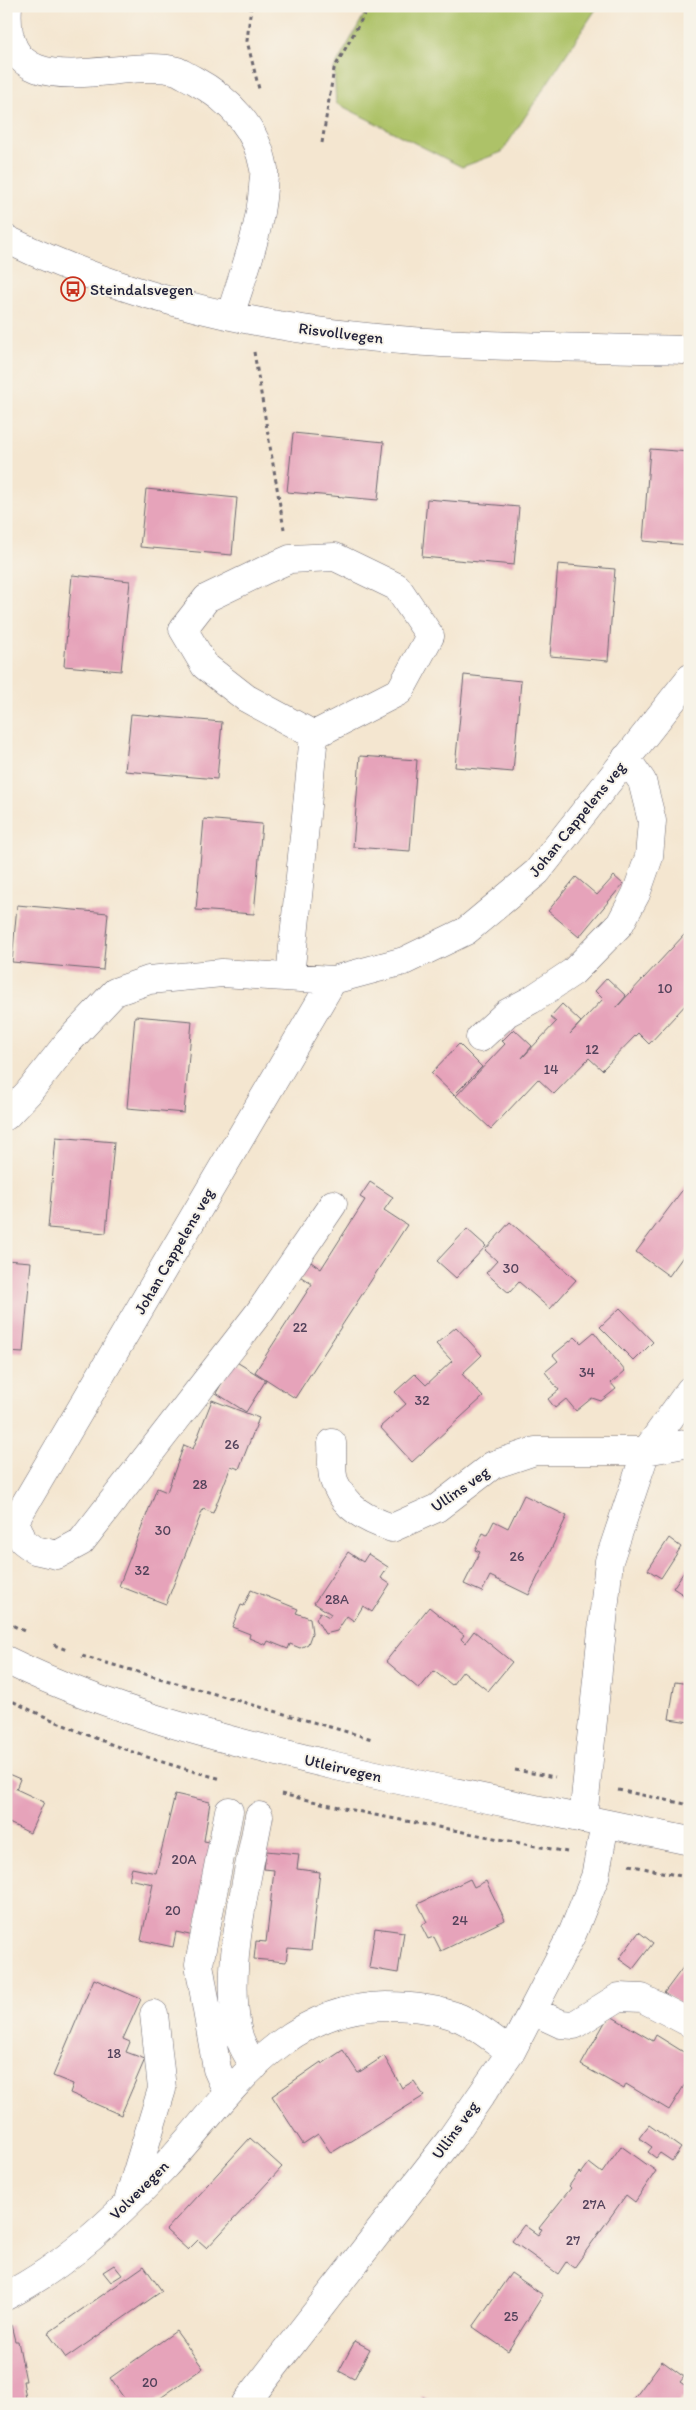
<svg xmlns="http://www.w3.org/2000/svg" width="696" height="2410" viewBox="0 0 696 2410" font-family="Itim,sans-serif">
<style>
.green{fill:#adc267;stroke:#687251}
.building{fill:#e6a3ba}
.lines{fill:none;stroke-linecap:round;stroke-linejoin:round}
.minor-casing{stroke:#6c676f;stroke-width:29}
.major-casing{stroke:#6c676f;stroke-width:29}
.path{stroke:#6c676f;stroke-width:3;stroke-dasharray:4 4;stroke-linecap:butt}
.minor{stroke:#fff;stroke-width:28}
.major{stroke:#fff;stroke-width:28}
.labels{text-anchor:middle;dominant-baseline:central;stroke-width:4;stroke-linejoin:round;paint-order:stroke}
.number-label{font-size:14px;fill:#53425b}
.poi-label{font-size:16px;fill:#22223b;stroke:#f7f3e8;text-anchor:start}
.street-label{font-size:16px;fill:#22223b;stroke:#f7f3e8}
</style>
<rect width="100%" height="100%" fill="#f7f3e8"/>
<filter id="ink" filterUnits="userSpaceOnUse"><feTurbulence type="fractalNoise" baseFrequency=".02" numOctaves="2"/><feDisplacementMap in="SourceGraphic" scale="10" xChannelSelector="R" yChannelSelector="G"/><feConvolveMatrix kernelMatrix="1 2 1 2 8 2 1 2 1" color-interpolation-filters="sRGB"/></filter>
<filter id="wash" filterUnits="userSpaceOnUse"><feTurbulence type="fractalNoise" baseFrequency=".0096" numOctaves="4" result="noise"/><feDisplacementMap in="SourceGraphic" scale="20" xChannelSelector="R" yChannelSelector="G"/><feGaussianBlur stdDeviation="1.12" result="paint"/><feColorMatrix in="noise" values="0 0 0 0 0 0 0 0 0 0 0 0 0 0 0 0 0 1.4 0 .05"/><feComposite in="paint" operator="in"/></filter>
<g filter="url(#wash)">
<rect width="100%" height="100%" fill="#f4e6d0"/>
<path class="green" d="M369 6H598L502 152 462 167 336 103 334 69Z"/>
<g id="blocks">
<path class="building" d="M293 433 384 442 378 500 287 492Z
M650 449 690 452V545L643 541Z
M146 489 237 498 232 555 140 547Z
M427 499 519 507 514 565 422 557Z
M558 564 615 569 608 661 550 656Z
M72 575 130 581 121 671 64 666Z
M464 675 521 681 513 772 455 767Z
M131 714 222 722 217 779 125 771Z
M360 756 417 760 410 851 353 847Z
M204 819 262 824 254 914 196 910Z
M614 876 623 884 579 937 548 911 576 877 597 895Z
M17 905 108 913 103 970 12 962Z
M685 934 690 939V1000L649 1044 638 1033 602 1070 589 1058 554 1094 538 1079 491 1129 456 1096 505 1044 502 1041 514 1029 532 1046 522 1058 556 1022 550 1017 562 1004 581 1022 570 1034 603 999 595 991 607 978 626 996 616 1008Z
M135 1016 192 1021 184 1113 127 1108Z
M459 1044 482 1067 454 1095 431 1073Z
M56 1137 114 1142 106 1233 48 1228Z
M690 1180V1247L669 1276 636 1252Z
M370 1182 393 1197 384 1210 407 1225 295 1398 255 1372 312 1284 298 1275 308 1260 321 1269 365 1200 360 1197Z
M510 1222 576 1280 550 1309 519 1282 509 1293 486 1273 497 1261 485 1250Z
M467 1229 486 1246 456 1278 437 1261Z
M6 1260 31 1262 23 1353 6 1352Z
M620 1308 653 1342 634 1361 600 1327Z
M456 1327 482 1355 462 1374 483 1397 412 1462 380 1427 406 1404 395 1392 415 1374 426 1385 452 1361 436 1344Z
M594 1332 625 1371 611 1383 616 1389 601 1401 592 1398 576 1411 566 1399 555 1408 548 1399 559 1390 545 1372 558 1361 553 1355 575 1337 581 1343Z
M235 1361 266 1380 246 1412 216 1393Z
M212 1400 259 1418 239 1469 231 1466 213 1513 203 1509 166 1604 119 1586 157 1488 167 1492 184 1445 193 1449Z
M524 1495 567 1516 529 1595 490 1576 482 1592 464 1584 480 1552 475 1550 483 1533 487 1535 494 1521 508 1528Z
M669 1538 681 1547 661 1578 648 1570Z
M348 1552 363 1562 368 1554 388 1567 381 1578 390 1584 372 1612 363 1606 354 1621 347 1616 337 1631 325 1634 316 1619 320 1612 329 1617 331 1614 314 1603Z
M690 1563V1599L673 1588Z
M251 1590 298 1609 296 1613 310 1618 312 1633 308 1644 300 1648 290 1644 288 1649 268 1641 266 1645 249 1638 250 1634 232 1627 241 1605 244 1606Z
M429 1607 464 1635 461 1639 465 1643 474 1631 512 1662 488 1691 463 1671 452 1685 434 1671 419 1689 386 1661Z
M675 1682 690 1684V1722L669 1719Z
M6 1773 20 1779 16 1789 44 1802 30 1833 9 1823 6 1829Z
M175 1794 210 1802 204 1841 215 1843 194 1936 176 1932 173 1947 141 1940 153 1884 129 1879 132 1868 156 1873Z
M266 1851 299 1854 297 1869 320 1872 311 1950 288 1948 286 1962 254 1959 256 1941 266 1942 270 1908 274 1870 264 1869Z
M470 1879 474 1887 486 1881 505 1920 441 1951 434 1937 428 1939 421 1925 427 1922 418 1904Z
M375 1928 404 1932 398 1973 369 1968Z
M639 1932 653 1943 633 1969 619 1959Z
M690 1958V2012L664 1993Z
M94 1979 141 1999 123 2039 130 2042 126 2052 145 2059 121 2115 70 2093 73 2084 53 2076Z
M609 2015 653 2041 656 2035 690 2056V2076L669 2110 626 2084 624 2089 581 2065Z
M343 2050 358 2073 384 2056 402 2088 414 2081 424 2096 331 2153 318 2134 303 2144 272 2096 321 2062 322 2064Z
M649 2125 681 2148 672 2161 660 2153 656 2158 648 2152 652 2147 639 2138Z
M250 2138 282 2167 207 2248 198 2240 188 2250 166 2230Z
M621 2146 656 2171 635 2202 626 2195 574 2268 566 2262 558 2274 512 2241 524 2225 538 2235 542 2229 539 2228 571 2188 569 2186 579 2172 581 2174 589 2163 602 2173Z
M114 2265 122 2275 111 2282 103 2272Z
M144 2266 162 2291 66 2358 48 2333Z
M511 2273 543 2295 508 2351 473 2327Z
M11 2325 15 2341H18L26 2381H23L27 2404H6V2326Z
M176 2331 203 2368 152 2404H128L110 2378Z
M355 2341 370 2349 354 2379 339 2371Z
M662 2361 684 2377 680 2382 690 2389V2403L683 2398 678 2404H630Z
M423 2397 437 2404H420Z"/>
</g>
</g>
<g filter="url(#ink)">
<use href="#blocks" fill-opacity="0" stroke="#6c676f" stroke-width="1"/>
<g class="lines">
<g class="minor-casing">
<path id="minor" d="M8 6C0 115 119 55 177 71 182 73 188 77 194 80 229 99 257 128 264 169 265 175 263 182 263 188 260 232 243 274 230 316
M6 239C78 274 153 299 231 316 381 349 537 346 690 350
M290 977 314 735 400 691 430 636 397 587 335 557 290 559 265 570 207 598 183 629 205 666 246 698 314 735
M480 1038 507 1013 531 1000 573 972 620 924 636 894 649 857 652 821 642 781 626 758
M6 1116 28 1093 69 1041 115 992 149 980 222 973 333 980
M333 1204 261 1310 81 1542 57 1555 35 1550 23 1541 15 1521 333 980 404 961 466 931 537 872 690 678
M332 1443C333 1455 330 1472 335 1483 346 1509 366 1519 392 1528L437 1508 493 1465 535 1451H646L690 1443
M583 1819 609 1561 646 1451 690 1390
M533 2011 561 2024 574 2025 619 1997 642 1998 690 2023
M255 2066C247 2055 239 2041 237 2028 225 1963 247 1881 259 1816
M227 2092 217 2069 199 1964 229 1811
M129 2198 162 2089 154 2014
M6 2296C66 2266 118 2215 164 2167 228 2098 281 2007 386 2006 410 2006 438 2009 460 2018 478 2026 495 2041 511 2052
M245 2404 450 2140 511 2052 573 1932 595 1877 605 1824"/>
</g>
<g class="major-casing">
<path id="major" d="M6 1660C110 1711 224 1740 336 1766 453 1793 572 1816 690 1841"/>
</g>
<path class="path" d="M251 6 247 41 259 89
M322 143 334 69 369 6
M254 352 284 529
M6 1622 24 1631
M54 1645 67 1650
M82 1656 372 1739
M6 1698C76 1733 147 1760 222 1779
M515 1770 555 1777
M618 1790 690 1805
M281 1794 375 1815 567 1852
M629 1865 690 1878"/>
<use href="#minor" class="minor"/>
<use href="#major" class="major"/>
</g>
</g>
<defs>
<g id="bus-ring" transform="scale(1.25)"><circle r="9.5" fill="#f7f3e8" stroke="#c8321e" stroke-width="1.5"/><path d="M-5-6H5V4H4V6H2V4H-2V6H-4V4H-5ZM-3.5-4V0h7V-4ZM-3.5 1.2v1.5H-2V1.2ZM2 1.2v1.5H3.5V1.2Z" fill="#c8321e"/></g>
</defs>
<g fill-rule="evenodd">
<use href="#bus-ring" x="73" y="289"/>
</g>
<g class="labels">
<g class="number-label">
<text x="665" y="988">10</text>
<text x="592" y="1049">12</text>
<text x="551" y="1069">14</text>
<text x="511" y="1268">30</text>
<text x="300" y="1327">22</text>
<text x="587" y="1372">34</text>
<text x="422" y="1400">32</text>
<text x="232" y="1444">26</text>
<text x="200" y="1484">28</text>
<text x="163" y="1530">30</text>
<text x="517" y="1556">26</text>
<text x="142" y="1570">32</text>
<text x="337" y="1599">28A</text>
<text x="184" y="1859">20A</text>
<text x="173" y="1910">20</text>
<text x="460" y="1920">24</text>
<text x="114" y="2053">18</text>
<text x="594" y="2204">27A</text>
<text x="573" y="2240">27</text>
<text x="511" y="2316">25</text>
<text x="150" y="2382">20</text>
</g>
<g class="poi-label">
<text x="90" y="289">Steindalsvegen</text>
</g>
<g class="street-label">
<text transform="translate(341 333) rotate(7)">Risvollvegen</text>
<text transform="translate(577 819) rotate(-51)">Johan Cappelens veg</text>
<text transform="translate(174 1251) rotate(-60)">Johan Cappelens veg</text>
<text transform="translate(460 1489) rotate(-35)">Ullins veg</text>
<text transform="translate(343 1768) rotate(13)">Utleirvegen</text>
<text transform="translate(455 2130) rotate(-54)">Ullins veg</text>
<text transform="translate(139 2190) rotate(-45)">Volvevegen</text>
</g>
</g>
<rect width="696" height="2410" fill="none" stroke="#f7f3e8" stroke-width="25"/>
</svg>
